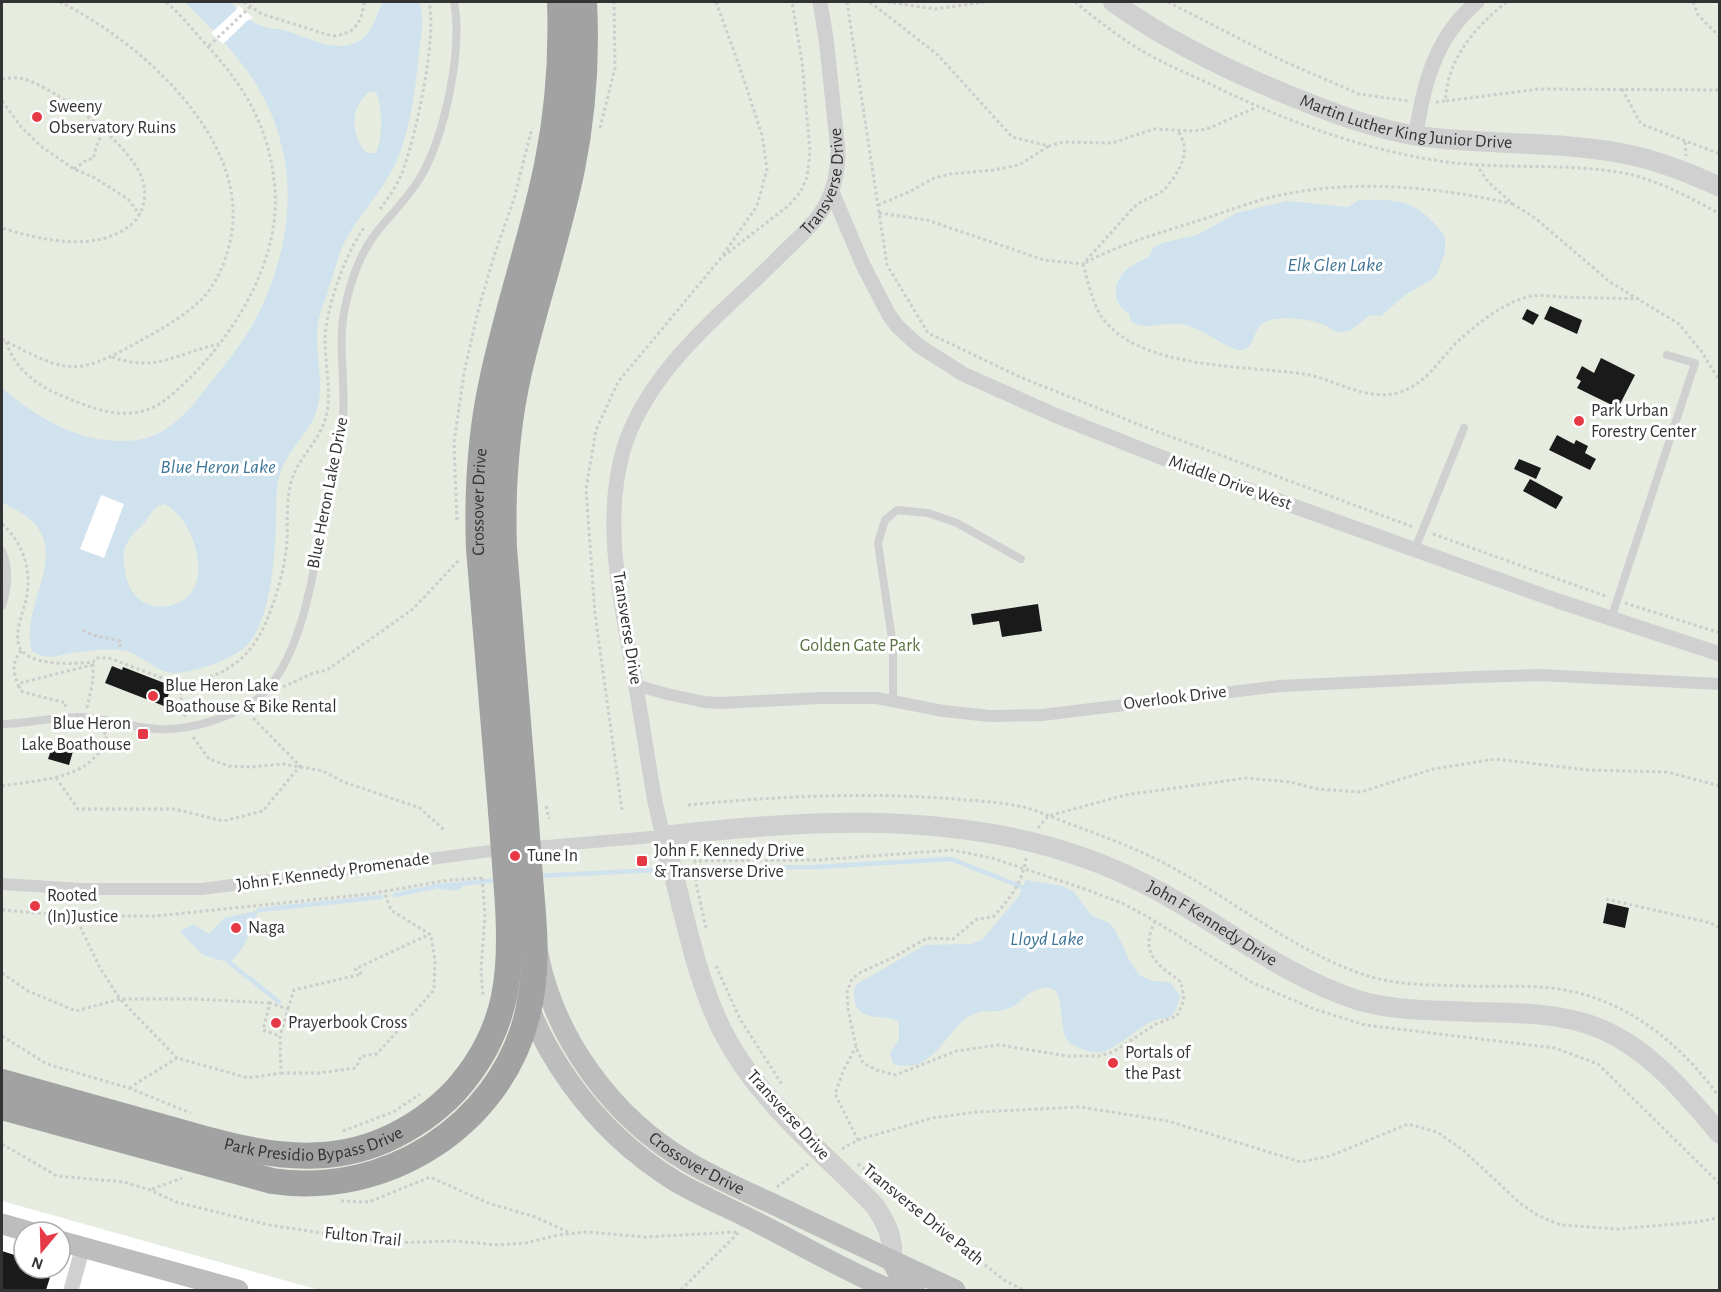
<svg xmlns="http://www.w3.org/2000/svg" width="1721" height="1292" viewBox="0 0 1721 1292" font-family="'Alegreya Sans',sans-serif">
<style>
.green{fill:#e6ecdf}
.water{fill:#cfe2ee;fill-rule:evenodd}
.pier{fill:#fff}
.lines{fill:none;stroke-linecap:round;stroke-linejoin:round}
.stream{stroke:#cfe2ee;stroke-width:4.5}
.building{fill:#1a1a1a}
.path{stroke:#cdcdcd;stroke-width:3;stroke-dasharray:3 3;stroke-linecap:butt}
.service{stroke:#d0d0d0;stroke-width:8}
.pedestrian{stroke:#d0d0d0;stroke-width:12}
.minor{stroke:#d0d0d0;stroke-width:15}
.tertiary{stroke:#d0d0d0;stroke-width:20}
.secondary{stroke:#bdbdbd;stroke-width:21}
.trunk{stroke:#a2a2a2;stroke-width:26}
.trunk-bridge{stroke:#a2a2a2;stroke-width:26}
.poi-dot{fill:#e63946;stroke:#fff;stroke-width:2}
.labels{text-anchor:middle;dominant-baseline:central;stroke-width:6;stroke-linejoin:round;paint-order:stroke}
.poi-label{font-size:18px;fill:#333;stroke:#fff;text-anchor:start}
.street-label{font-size:18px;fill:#333;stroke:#fff}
.park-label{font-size:18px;fill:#56703f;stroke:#fff}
.water-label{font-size:20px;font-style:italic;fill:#3f7597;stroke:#fff}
</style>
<rect width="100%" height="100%" fill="#fff"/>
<path class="green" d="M2 2H1719V1290H319L2 1201Z"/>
<path class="water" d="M185 2H230C238 9 246 17 255 23 266 29 276 28 287 31 310 38 335 54 359 41 373 33 376 15 383 2H419C425 16 421 36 419 52 416 86 411 123 399 155 388 185 363 209 348 236 338 253 335 270 329 288 327 297 322 305 320 314 311 343 325 375 318 405 312 433 286 449 279 477 275 492 277 507 276 522 275 556 271 620 247 645 234 659 195 672 176 673 156 674 141 652 121 650 108 649 93 650 80 652 60 653 51 663 32 651 19 609 68 558 33 522 24 513 12 508 2 502V388C39 420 86 447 138 440 169 435 190 409 208 386 222 368 237 350 249 331 281 277 297 208 282 147 267 83 229 46 185 2ZM369 92H376C383 109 383 135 376 153H366C351 134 349 109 369 92ZM164 504C189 514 207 564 194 588 183 608 151 615 135 595 129 588 126 579 125 570 123 561 122 551 127 543 131 534 139 529 145 522 151 514 153 506 164 504Z
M1359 200C1403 199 1417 201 1445 236V252L1437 274 1431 280 1405 295 1381 316 1370 315 1351 330 1338 333C1334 331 1331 328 1327 326 1314 319 1275 314 1263 323 1251 331 1256 352 1237 350 1218 343 1201 327 1181 324 1164 321 1145 332 1131 321L1129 314C1109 301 1113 279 1131 266 1137 262 1143 260 1149 257L1153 248 1162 243 1197 235 1237 213 1287 201 1348 207Z
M1026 880 1063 886 1074 892 1091 915 1109 923 1115 929 1130 962 1139 975 1152 981 1170 982 1180 996C1178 1003 1177 1012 1170 1017 1165 1020 1156 1018 1149 1023 1136 1030 1115 1049 1102 1052 1093 1054 1079 1049 1071 1044 1054 1032 1070 984 1045 988 1026 990 1024 1001 1010 1008 992 1016 983 1004 962 1022 941 1041 930 1074 893 1064L890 1053 899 1039V1022C886 1012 858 1025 854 998 853 992 854 989 857 984L925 945 971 944 982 940 1019 896Z
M259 910 244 946 230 963 203 955 180 932 193 924 209 934 224 918Z"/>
<path class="pier" d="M238 5 253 18 247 21 223 44 211 33 236 10Z
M101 495 124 504 104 558 80 549Z"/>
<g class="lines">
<path class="stream" d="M702 868 816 867 951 859 1022 887
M537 876 656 870
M443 888H458L461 885
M395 895 438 886 499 880
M259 910 381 897
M230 963 279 1002"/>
</g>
<path class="building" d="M1550 306 1582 320 1577 334 1544 319Z
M1527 309 1539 315 1533 325 1522 319Z
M1601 358 1635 375 1618 408 1577 388 1581 381 1576 378 1582 366 1594 373Z
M1557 435 1574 444 1576 440 1588 446 1585 453 1596 459 1590 470 1549 450Z
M1519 459 1541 468 1536 479 1514 469Z
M1530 479 1563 497 1556 509 1523 491Z
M1038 604 1042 631 1002 637 999 621 973 625 971 614Z
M112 666 122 670 123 667 172 686 164 706 105 683Z
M54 741 74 748 69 765 48 759Z
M1607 903 1629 908 1625 928 1603 923Z
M2 1251 24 1258V1268H53L46 1290H2Z"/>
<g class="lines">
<path class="path" d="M244 2 262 14 332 36C356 34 361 23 364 2
M716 2 739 65 762 135 767 169 757 206 723 255
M847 2 887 265 928 333 1020 377 1145 427 1413 527
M870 2 938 55 1012 137 1049 146 1063 142 1112 143 1154 129 1193 131 1207 129 1257 107
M887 2 935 9 985 2
M1075 2C1097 20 1120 38 1144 52 1168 66 1194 76 1218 88 1291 123 1366 151 1447 162 1506 170 1569 162 1628 174 1660 181 1691 198 1720 214
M1168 2 1283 61 1359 94 1408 101
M1693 2 1698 15 1720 37
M209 46 250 7
M2 79C9 78 17 77 24 79 58 89 133 146 143 181 147 196 144 212 133 223 98 254 41 240 2 228
M1622 89 1641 124 1720 154
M2 101 22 128 42 147 74 169 95 178 128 199 140 215
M1446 101 1539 89 1720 90
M1436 102 1445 101C1447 92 1447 81 1451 72 1461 44 1483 20 1507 2
M600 128 615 68 614 2
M1685 142 1686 156
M1476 164 1488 182 1513 204 1535 218 1610 282 1679 324 1701 351 1720 381
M74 169 88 159H93L98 141 105 132
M1513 204C1439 187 1356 179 1281 195 1252 201 1223 213 1194 222 1156 234 1118 245 1083 264 1088 281 1092 301 1101 316 1138 370 1245 365 1304 374 1335 379 1364 401 1397 393 1426 385 1438 361 1458 341 1478 323 1504 302 1531 296 1541 294 1553 297 1563 297 1588 298 1614 298 1640 299
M878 205 911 191 934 178 950 174 993 170 1019 165 1049 146
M380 209C390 196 400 181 405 165 417 128 437 39 429 2
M879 213 927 220 1044 260 1083 264 1134 207C1143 199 1155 197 1164 190 1167 187 1170 182 1173 179 1184 162 1190 147 1177 130
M2 339C72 377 79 375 147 337 167 326 187 314 203 298 218 281 227 259 231 237 250 138 139 41 60 2
M6 342C16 371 39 387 67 398 91 408 120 419 146 410 163 405 177 390 190 378 239 328 284 253 274 180 267 120 240 80 200 38 189 25 179 13 166 2
M112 357C155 373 178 353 219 344
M457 520 454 443 464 373 478 311 494 256 514 199 532 128
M2 524C25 544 33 575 25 604 21 617 15 633 19 646 27 667 76 664 93 662L96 658H109L181 685 182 714 186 716
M1433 534 1608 597
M1625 603 1720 633
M83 630 93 635 120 641V650
M181 685C234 674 256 654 273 604 279 587 284 568 286 551 289 528 285 505 291 483 298 454 324 441 328 406 330 384 325 361 325 338 326 308 346 252 364 228
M19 687C13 673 11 662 22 650
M283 687 311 674 327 670 413 609 459 560
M65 707 66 703 23 692 19 689 20 683 92 665
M87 708 93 680V662
M193 737 209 759 229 766 250 767 283 764 323 771 344 782 420 808 444 830
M56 778 78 809H175L223 821 263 811 300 766 251 716
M2 786C40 779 94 781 107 735L101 731
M688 805C777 796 867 792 956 799 978 801 1001 802 1023 807 1037 810 1051 817 1065 822 1096 834 1128 845 1158 860 1230 896 1291 951 1368 976 1401 986 1435 985 1468 986 1496 987 1524 985 1552 988 1622 996 1680 1042 1720 1098
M546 806 549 819
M622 810 595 614 586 489 596 430 618 382 721 258 788 206 800 193 807 177 810 152 802 62 792 2
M1038 828 1048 816 1125 795 1246 778 1290 782 1317 789 1361 792 1433 769 1495 759 1588 770 1667 772 1720 786
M1026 858C1023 882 1009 900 993 917L977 919 953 939 927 938 894 957 861 972 852 979 847 992 848 1009 856 1047 863 1063 879 1071 896 1075 956 1051 999 1045 1068 1056H1098L1113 1052 1156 1024 1177 1016 1184 1000 1181 982C1157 964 1139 954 1155 921
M482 878 485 914 481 971 483 996
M1606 899 1711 923 1720 928
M2 910 75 916H156L369 894 449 880 483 878
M75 916 100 968 120 999 177 1058 248 1078 281 1073 280 1036 288 1009 270 1003 263 1030 280 1036
M706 928 696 883 695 861 818 860 952 850 992 858 1085 889 1122 903 1155 921 1251 982 1314 1009 1365 1025 1555 1048 1598 1064 1720 1184
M716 966 740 1019 783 1086
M2 973 28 991 76 1011 120 999H195L270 1003
M288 1009 294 990 362 974 355 969 430 934
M2 1036 47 1064 129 1088 191 1113
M281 1073H319L356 1068 361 1056 377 1054 434 990 435 961 431 935 391 910 384 891
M129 1088 177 1058
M343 1131 393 1112 420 1094
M858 1140 932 1118 977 1112 1080 1107 1168 1121 1301 1162 1330 1156 1408 1124 1437 1132 1463 1150 1521 1204 1539 1216 1561 1225 1618 1229 1698 1222 1720 1217
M2 1144 57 1176 124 1182 150 1190 176 1202 269 1225 389 1243 455 1241 498 1245 526 1243 558 1235 586 1232 645 1237 737 1232
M842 1149 858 1140 835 1094 844 1069 856 1047
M858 1164 1004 1280 1023 1290
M777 1187 808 1164
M152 1189 182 1178
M341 1201 369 1202 430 1177 488 1203 535 1217 570 1233
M681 1290 739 1232"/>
<path class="service" d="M1415 549 1464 428
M2 551C10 569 8 588 2 606
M1611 619 1695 363 1667 355
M893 699V646L878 543 885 520 897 510 928 513 957 523 1021 559
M2 724C28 724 55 716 82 717 107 718 132 728 157 729 189 731 231 718 257 699 305 661 316 555 327 497 332 471 340 445 343 418 346 381 337 344 345 307 351 281 359 255 376 233 391 214 408 198 420 178 445 136 463 49 454 2"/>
<path class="pedestrian" d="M635 685 667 694 704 702 720 703 820 698H877L943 711 990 716 1042 715 1280 686 1473 677 1539 675 1720 684
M524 848 663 836
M2 884 82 889H202L506 849"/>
<g class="minor">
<path d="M1416 135C1423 84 1436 36 1477 2"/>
<path d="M832 192 863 265 889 315 898 327 919 346 963 374 1057 416 1201 473 1558 601 1720 654"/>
<path id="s1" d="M663 836 655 802C648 762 642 721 635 681 622 607 602 525 623 451 646 372 718 317 775 261 792 243 814 226 826 204 835 187 838 170 838 151L826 38 820 2"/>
<path d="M71 1290 83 1247"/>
</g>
<g class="tertiary">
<path id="s2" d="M1113 2C1169 42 1229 71 1293 97 1333 113 1374 129 1418 136 1490 146 1564 140 1635 156 1664 163 1692 174 1720 187"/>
<path id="s3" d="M892 1261C894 1239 887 1224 875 1206 822 1151 758 1101 723 1032 692 971 683 901 663 836 823 818 993 807 1141 882 1215 918 1277 974 1357 1000 1393 1011 1433 1010 1471 1012 1508 1013 1548 1012 1584 1023 1642 1040 1682 1089 1720 1134"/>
</g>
<g class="secondary">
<path d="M513 952C531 1046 594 1131 675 1181 702 1197 732 1209 760 1224 803 1246 846 1271 891 1290"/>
<path id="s4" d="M538 954C555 1040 613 1118 688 1162 722 1182 759 1197 794 1214 848 1240 901 1265 955 1290"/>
<path d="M2 1224 30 1232"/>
<path d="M60 1241 238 1290"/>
<path d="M893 1263 901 1278 914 1290"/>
</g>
<g class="trunk">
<path d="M525 809 504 548C502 489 506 430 519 372 535 304 558 237 572 169 583 114 587 58 584 2"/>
<path id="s5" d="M501 811 479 549C477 495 480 439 491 386 506 311 532 239 547 165 558 111 562 56 560 2"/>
<path id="s6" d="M2 1082C54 1097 107 1111 159 1126 234 1147 310 1173 385 1140 412 1128 435 1112 455 1091 510 1030 513 969 507 891"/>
<path d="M2 1107 272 1181C383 1198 499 1128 527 1016 538 974 535 932 531 890"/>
</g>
<path class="trunk-bridge" d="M525 809 531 890
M501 811 507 891"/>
</g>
<g class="poi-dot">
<circle cx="37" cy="117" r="6"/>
<circle cx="1579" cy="421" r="6"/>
<circle cx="153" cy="696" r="6"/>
<rect x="137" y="728" width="12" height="12" rx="3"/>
<circle cx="515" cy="856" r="6"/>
<rect x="636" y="855" width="12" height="12" rx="3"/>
<circle cx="35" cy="906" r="6"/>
<circle cx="236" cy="928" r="6"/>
<circle cx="276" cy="1023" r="6"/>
<circle cx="1113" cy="1063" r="6"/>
</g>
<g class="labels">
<g class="poi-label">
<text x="49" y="107">Sweeny<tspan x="49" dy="21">Observatory Ruins</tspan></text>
<text x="1591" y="411">Park Urban<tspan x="1591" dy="21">Forestry Center</tspan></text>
<text x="165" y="686">Blue Heron Lake<tspan x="165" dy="21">Boathouse &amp; Bike Rental</tspan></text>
<text x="131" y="724" text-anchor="end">Blue Heron<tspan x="131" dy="21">Lake Boathouse</tspan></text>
<text x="654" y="851">John F. Kennedy Drive<tspan x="654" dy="21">&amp; Transverse Drive</tspan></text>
<text x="527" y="856">Tune In</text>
<text x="47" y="896">Rooted<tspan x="47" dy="21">(In)Justice</tspan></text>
<text x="248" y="928">Naga</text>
<text x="288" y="1023">Prayerbook Cross</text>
<text x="1125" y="1053">Portals of<tspan x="1125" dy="21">the Past</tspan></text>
</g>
<g class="street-label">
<text stroke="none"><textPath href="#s2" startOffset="321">Martin Luther King Junior Drive</textPath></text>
<text stroke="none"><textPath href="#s1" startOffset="734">Transverse Drive</textPath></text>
<text transform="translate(1230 483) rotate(20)">Middle Drive West</text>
<text transform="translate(328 493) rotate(-79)">Blue Heron Lake Drive</text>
<text stroke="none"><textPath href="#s5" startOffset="310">Crossover Drive</textPath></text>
<text transform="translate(627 628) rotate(81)">Transverse Drive</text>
<text transform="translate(1175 698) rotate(-7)">Overlook Drive</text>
<text transform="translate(333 872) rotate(-8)">John F. Kennedy Promenade</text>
<text stroke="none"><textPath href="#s3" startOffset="1066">John F Kennedy Drive</textPath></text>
<text transform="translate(788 1115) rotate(48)">Transverse Drive</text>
<text stroke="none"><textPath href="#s6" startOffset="322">Park Presidio Bypass Drive</textPath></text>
<text stroke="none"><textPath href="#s4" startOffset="272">Crossover Drive</textPath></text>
<text transform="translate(923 1215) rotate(39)">Transverse Drive Path</text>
<text transform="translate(363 1237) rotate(6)">Fulton Trail</text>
</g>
<g class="park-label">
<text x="860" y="646">Golden Gate Park</text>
</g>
<g class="water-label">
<text x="1335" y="265">Elk Glen Lake</text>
<text x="218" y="467">Blue Heron Lake</text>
<text x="1047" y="939">Lloyd Lake</text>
</g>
</g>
<rect width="1721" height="1292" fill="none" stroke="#333333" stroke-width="6"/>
<g transform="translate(42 1250) rotate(199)"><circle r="28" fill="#ffffff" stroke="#adadad" stroke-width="1.5"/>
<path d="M0-4.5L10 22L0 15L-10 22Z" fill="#e63946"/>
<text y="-9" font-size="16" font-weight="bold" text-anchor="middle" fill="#333333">N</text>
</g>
</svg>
